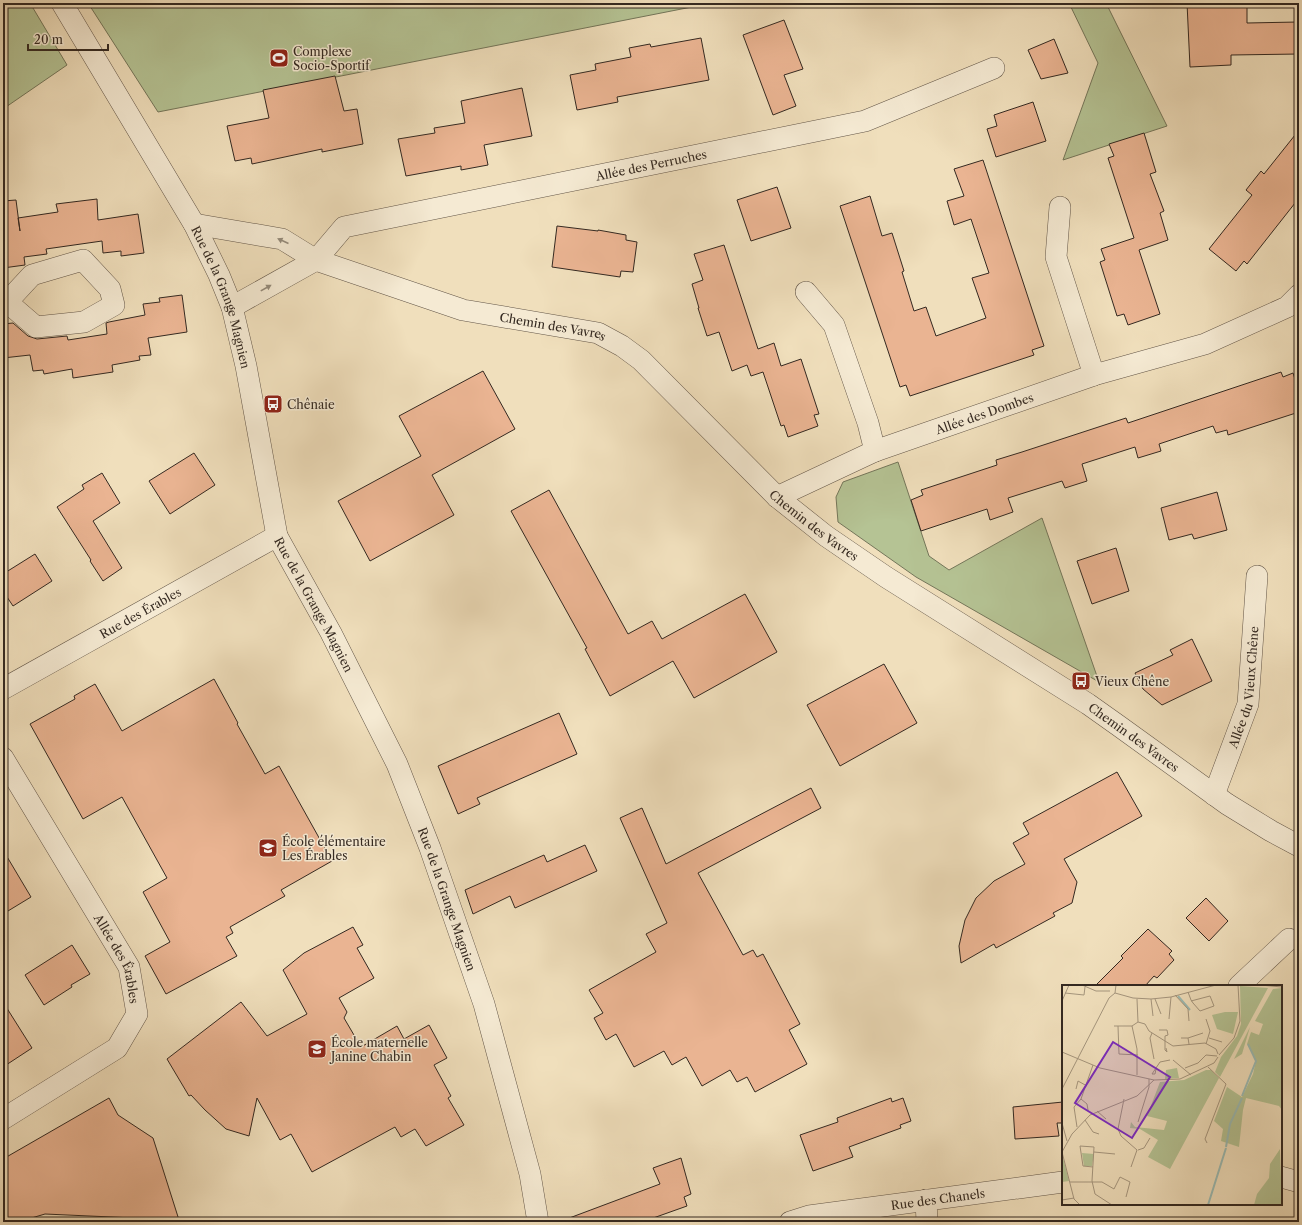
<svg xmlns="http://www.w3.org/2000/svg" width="1302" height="1225" viewBox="0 0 1302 1225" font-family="'Libre Caslon Text',serif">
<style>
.green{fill:#b5c394;stroke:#74765a}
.building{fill:#eab492;stroke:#342921}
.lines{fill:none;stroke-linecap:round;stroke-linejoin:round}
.minor-casing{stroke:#635648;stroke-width:22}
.minor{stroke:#f5ead3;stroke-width:21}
.oneway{fill:#948a7a}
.labels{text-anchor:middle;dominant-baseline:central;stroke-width:3;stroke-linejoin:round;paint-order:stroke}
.poi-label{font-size:12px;fill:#342921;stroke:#f5ead3;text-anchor:start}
.street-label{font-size:12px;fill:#342921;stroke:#f5ead3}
.inset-river{fill:none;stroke:#9bbcb5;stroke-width:2}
.inset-road{fill:none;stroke:#a5967e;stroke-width:1}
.view{fill:#7b2cbf;fill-opacity:0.15;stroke:#7b2cbf;stroke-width:2}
.inset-edge{fill:none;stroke:#342921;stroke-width:2}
</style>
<rect width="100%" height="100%" fill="#f0dfbc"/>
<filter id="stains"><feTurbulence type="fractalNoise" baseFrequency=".005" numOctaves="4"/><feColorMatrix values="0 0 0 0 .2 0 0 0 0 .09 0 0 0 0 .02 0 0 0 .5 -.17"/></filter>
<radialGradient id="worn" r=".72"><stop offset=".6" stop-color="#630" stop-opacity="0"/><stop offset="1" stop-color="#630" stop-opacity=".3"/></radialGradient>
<path class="green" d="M3 3H30L67 65 3 109Z
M88 3H712L158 112Z
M1069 3H1106L1167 126 1063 160 1098 63Z
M898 462 929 556 949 570 1042 518 1099 682 916 577 838 522 836 497 843 482Z"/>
<path class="building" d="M1187 3H1247V23L1298 22V27H1299V54L1231 55V65L1190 67Z
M784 20 803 69 784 75 796 106 773 115 743 35Z
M701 38 709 80 617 97 618 102 577 110 570 75 596 70 595 64 631 57 629 48 650 44 651 47Z
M1054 39 1068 73 1041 79 1028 50Z
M335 76 344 111 357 109 363 144 322 152V149L252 164 251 158 235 161 227 126 269 118 263 90Z
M522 88 532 136 484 145 488 165 461 170V166L406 176 398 139 435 133 434 128 465 123 461 101Z
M1033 102 1046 141 996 157 987 129 997 126 994 115Z
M1299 130V198L1247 264 1244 261 1236 271 1209 249 1252 195 1246 190 1261 171 1264 174Z
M1144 133 1156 172 1150 174 1164 211 1160 213 1168 240 1139 250 1160 314 1128 325 1124 314 1117 316 1100 262 1105 260 1101 249 1134 238 1108 158 1114 156 1109 144Z
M983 160 1044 346 1032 350 1034 355 910 396 906 385 900 387 840 206 870 196 882 236 892 233 904 271 902 272 914 311 926 307 936 336 986 318 972 278 989 273 971 219 954 225 947 201 964 196 954 169Z
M777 187 791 228 751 241 737 200Z
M97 199 98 220 138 214 144 253 121 256V251L103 253 102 241 46 249 47 254 24 257 25 265 3 268V201L16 200 20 231 18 218 58 212 56 204Z
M557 226 598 231V230L626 235V240L637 242 633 272 621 271 620 277 552 267Z
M724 245 758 349 774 343 781 366 801 359 819 414 814 415 818 426 788 437 784 425 781 426 763 372 751 376 747 365 732 371 719 332 707 336 698 308H699L692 284 703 280 694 254Z
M182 295 187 332 148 338 151 355 139 356 140 360 112 365 113 372 73 378 72 369 44 374 43 370 33 371 30 355 3 358V324L13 323 28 336 37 339 67 336 68 340 107 334 106 323 109 322 145 315 143 304 160 302 159 298Z
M483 371 515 429 432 475 454 515 370 561 338 501 421 456 399 416Z
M1281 372 1283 377 1293 373 1299 392V412L1228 435 1227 430 1216 433 1213 426 1159 444 1161 451 1138 458 1135 447 1082 464 1087 481 1065 488 1062 481 1008 498 1013 512 990 520 987 509 921 531 911 500 923 495 921 490 997 465 996 460 1022 452 1126 418 1128 423Z
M194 453 215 485 170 514 149 481Z
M102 473 120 503 93 521 122 568 103 581 90 561 91 560 57 507 84 489 82 485Z
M549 490 628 634 652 621 662 639 745 594 777 652 694 698 673 661 610 696 585 649 587 648 511 511Z
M1217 492 1227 530 1194 539 1192 534 1169 540 1161 508Z
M1116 548 1129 591 1092 604 1077 561Z
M35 554 52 581 13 606 3 591V574Z
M1192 639 1212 681 1162 705 1143 689 1135 673 1173 655 1170 650Z
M884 664 917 723 840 766 807 705Z
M214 679 238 723 237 724 265 774 279 766 332 861 281 890 285 896 230 927 233 933 226 937 237 956 166 994 145 956 170 942 143 892 167 878 122 797 83 819 30 724 75 699 74 696 95 684 122 731Z
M559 713 577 754 477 798 480 804 458 814 438 766Z
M1117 772 1142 816 1064 859 1077 882 1072 903 1053 913 1055 916 996 948 994 944 961 963 959 946 965 920 976 898 994 881 1025 864 1013 843 1029 834 1023 823Z
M811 788 821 808 698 873 743 955 753 950 757 957 763 954 800 1024 789 1030 807 1064 755 1092 747 1077 737 1082 730 1070 702 1086 686 1057 672 1065 664 1051 634 1067 616 1034 606 1040 594 1018 603 1013 589 990 656 952 646 934 667 923 620 818 642 808 666 864Z
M585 845 597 871 515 908 510 896 473 914 465 890 544 855 547 862Z
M3 850 31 897 3 914Z
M1206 898 1228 921 1209 941 1186 918Z
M353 927 363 945 357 948 374 978 339 998 347 1012 344 1018 361 1047 397 1026 404 1039 429 1025 447 1058 434 1065 451 1096 448 1098 464 1125 426 1146 415 1129 401 1137 395 1127 312 1172 291 1134 280 1140 257 1098 249 1136 226 1129 205 1110 191 1095 189 1096 167 1059 241 1002 267 1036 307 1014 283 970 304 953Z
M1148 929 1172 951 1169 954 1174 960 1157 978 1154 976 1145 986H1095L1123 958 1121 956Z
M72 945 90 974 71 985 72 987 44 1005 25 975Z
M3 1002 32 1048 3 1067Z
M109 1098 118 1115 153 1138 179 1220 45 1214 18 1222H3V1159Z
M891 1098 892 1102 903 1098 911 1121 900 1125 901 1128 849 1147 853 1157 813 1171 800 1135 838 1122 837 1118Z
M1063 1102V1123H1057L1059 1136 1015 1139 1013 1107Z
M681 1158 691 1194 684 1197 687 1206 642 1222H564V1220L660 1184 653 1168Z"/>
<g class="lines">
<g class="minor-casing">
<g id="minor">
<path id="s1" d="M62 3 194 224 219 275 232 307 246 366 277 536 331 633 397 764 430 848 484 1004 530 1174 538 1222"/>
<path d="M1060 207 1056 257 1094 375"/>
<path id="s2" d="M194 224 282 239 316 260 463 310 598 333 622 346 641 360 777 497 826 536 886 577 1088 704 1119 726 1227 804 1271 831 1299 846"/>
<path d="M806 292 834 325 868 423 875 451"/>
<path d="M3 303 7 302 32 275 83 260 110 289 114 305 84 322 36 327 7 302"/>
<path id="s3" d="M232 307 316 260 344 227 865 121 994 68"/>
<path id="s4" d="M777 497 875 451 1094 375 1205 344 1287 307 1299 295"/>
<path id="s5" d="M3 689 277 536"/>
<path id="s6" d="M3 758 129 967 137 1014 117 1048 3 1119"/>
<path id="s7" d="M1214 795 1248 704 1257 576"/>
<path d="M1239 986 1289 939"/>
<path d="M1281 1177 1299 1182"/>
<path d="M926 1200 927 1222"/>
<path id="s8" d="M790 1222 809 1216 1063 1182"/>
</g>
</g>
<use href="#minor" class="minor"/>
</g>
<defs><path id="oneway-solid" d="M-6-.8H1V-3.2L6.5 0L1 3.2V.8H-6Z"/></defs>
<g class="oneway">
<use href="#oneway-solid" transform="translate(283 241) rotate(-156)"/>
<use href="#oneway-solid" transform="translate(266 288) rotate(-29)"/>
</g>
<defs>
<g id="stadium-square" transform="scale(1)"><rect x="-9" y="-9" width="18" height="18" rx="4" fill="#8f2418" stroke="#f5ead3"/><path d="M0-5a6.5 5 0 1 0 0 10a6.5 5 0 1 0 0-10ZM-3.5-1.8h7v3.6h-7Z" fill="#fff"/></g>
<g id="bus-square" transform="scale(1)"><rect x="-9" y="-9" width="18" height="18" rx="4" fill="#8f2418" stroke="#f5ead3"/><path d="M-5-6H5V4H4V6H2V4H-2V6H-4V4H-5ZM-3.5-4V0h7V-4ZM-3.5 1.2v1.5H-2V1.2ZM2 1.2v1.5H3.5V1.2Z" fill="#fff"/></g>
<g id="school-square" transform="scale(1)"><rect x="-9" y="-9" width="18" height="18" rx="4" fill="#8f2418" stroke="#f5ead3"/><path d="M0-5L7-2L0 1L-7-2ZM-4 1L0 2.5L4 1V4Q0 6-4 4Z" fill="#fff"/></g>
</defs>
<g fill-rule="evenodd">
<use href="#stadium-square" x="279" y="58"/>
<use href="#bus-square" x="273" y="404"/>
<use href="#bus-square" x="1081" y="681"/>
<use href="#school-square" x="268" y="848"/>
<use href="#school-square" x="317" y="1049"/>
</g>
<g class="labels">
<g class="poi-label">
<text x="293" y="51">Complexe<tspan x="293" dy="14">Socio-Sportif</tspan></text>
<text x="287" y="404">Chênaie</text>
<text x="1095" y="681">Vieux Chêne</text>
<text x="282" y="841">École élémentaire<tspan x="282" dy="14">Les Érables</tspan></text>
<text x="331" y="1042">École maternelle<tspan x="331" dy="14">Janine Chabin</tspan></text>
</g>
<g class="street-label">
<text stroke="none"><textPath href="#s3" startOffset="453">Allée des Perruches</textPath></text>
<text stroke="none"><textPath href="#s1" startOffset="336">Rue de la Grange Magnien</textPath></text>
<text stroke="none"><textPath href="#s2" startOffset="376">Chemin des Vavres</textPath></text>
<text stroke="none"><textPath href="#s4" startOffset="224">Allée des Dombes</textPath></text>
<text stroke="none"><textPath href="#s2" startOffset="712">Chemin des Vavres</textPath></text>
<text stroke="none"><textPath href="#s1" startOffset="660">Rue de la Grange Magnien</textPath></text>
<text stroke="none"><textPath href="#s5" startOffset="157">Rue des Érables</textPath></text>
<text stroke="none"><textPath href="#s7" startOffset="113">Allée du Vieux Chêne</textPath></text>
<text stroke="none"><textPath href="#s2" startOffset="1096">Chemin des Vavres</textPath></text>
<text stroke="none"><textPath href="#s1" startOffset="984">Rue de la Grange Magnien</textPath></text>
<text stroke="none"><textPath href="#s6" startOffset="232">Allée des Érables</textPath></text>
<text stroke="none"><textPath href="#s8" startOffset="150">Rue des Chanels</textPath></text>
</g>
</g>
<g transform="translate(1062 985)">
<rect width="220" height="220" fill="#f0dfbc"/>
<path d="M178 1 206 3 158 92 153 87 159 72 175 51 179 39ZM220 3V125L217 121 184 113 181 125 177 162 159 156 161 144 152 136 165 102 180 112 191 89 194 76 185 59 189 47 197 50 201 39 193 36 211 4ZM163 27H176L171 49 155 44 150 30ZM188 42 180 69 172 74ZM115 83 117 93 103 94 104 85ZM144 85H149L157 93 108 184 86 172 96 155 78 144 68 143 69 137 73 142 102 145 105 136 85 131 98 97 122 95ZM218 164 220 220H192L195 209 207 193 208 179ZM20 168 32 169 30 181H22ZM0 169 7 196 0 197Z" fill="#b5c394"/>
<path class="inset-river" d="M116 11 128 25M180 111 194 76 186 59M164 162 168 139 180 113M146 220 164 163"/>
<path class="inset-road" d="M20 0 34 6H48M198 0 220 2M126 7 129 15 131 18 138 26 152 21 148 11 129 16M3 8 22 10 23 2M53 8 71 13 89 14 109 12 154 0M113 10 126 24 127 36M89 14 91 31M93 14 99 29M0 16 7 0M107 34 109 12M76 37 83 39 87 46 111 61 143 58 154 64 156 69M52 41H70M56 41 57 69 76 70M97 45H105L106 50 103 51V65L105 67 104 63M90 48 88 53 92 74M119 53H126L127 59M126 53 141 48M147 53 160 57M144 59 148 46 144 34M0 67 38 83 92 95 118 94 152 78 156 72M157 70 172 53 178 36 176 0M111 75 129 90M123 83 136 78 144 70 155 71M94 84 93 89H90L98 77 108 75M75 90V64L70 41 76 37 75 14M0 104 47 13 53 8 54 0M14 104 16 96 25 101M19 114 25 119 26 125M62 114 56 144 59 151 75 165 69 182M35 126 44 134M23 135 31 147 37 149M76 137 87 102V94M0 138 5 156M15 142 12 122 19 114 31 80M145 158 143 154 164 99 146 82M76 165 82 163 88 153M0 167 10 149 28 130 75 111 92 95M0 167 12 214 18 220M32 167 53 169M31 182 21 181 18 161 32 162 30 196 33 209 50 220M8 197H40L52 204 58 192 68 197 64 212M0 215 12 213"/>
<path class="view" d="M51 57 108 92 70 153 13 118Z"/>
<rect width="220" height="220" class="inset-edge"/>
</g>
<rect width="1302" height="1225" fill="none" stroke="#f0dfbc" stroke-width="16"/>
<rect x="4" y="4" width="1294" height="1217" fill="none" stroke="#342921" stroke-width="2"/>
<rect x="8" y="8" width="1286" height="1209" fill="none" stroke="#342921"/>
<path d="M28 44v6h80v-6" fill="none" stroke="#342921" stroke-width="2"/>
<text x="34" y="44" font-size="12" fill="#342921" stroke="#f5ead3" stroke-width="3" paint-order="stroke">20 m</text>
<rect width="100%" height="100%" filter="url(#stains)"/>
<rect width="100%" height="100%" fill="url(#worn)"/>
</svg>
